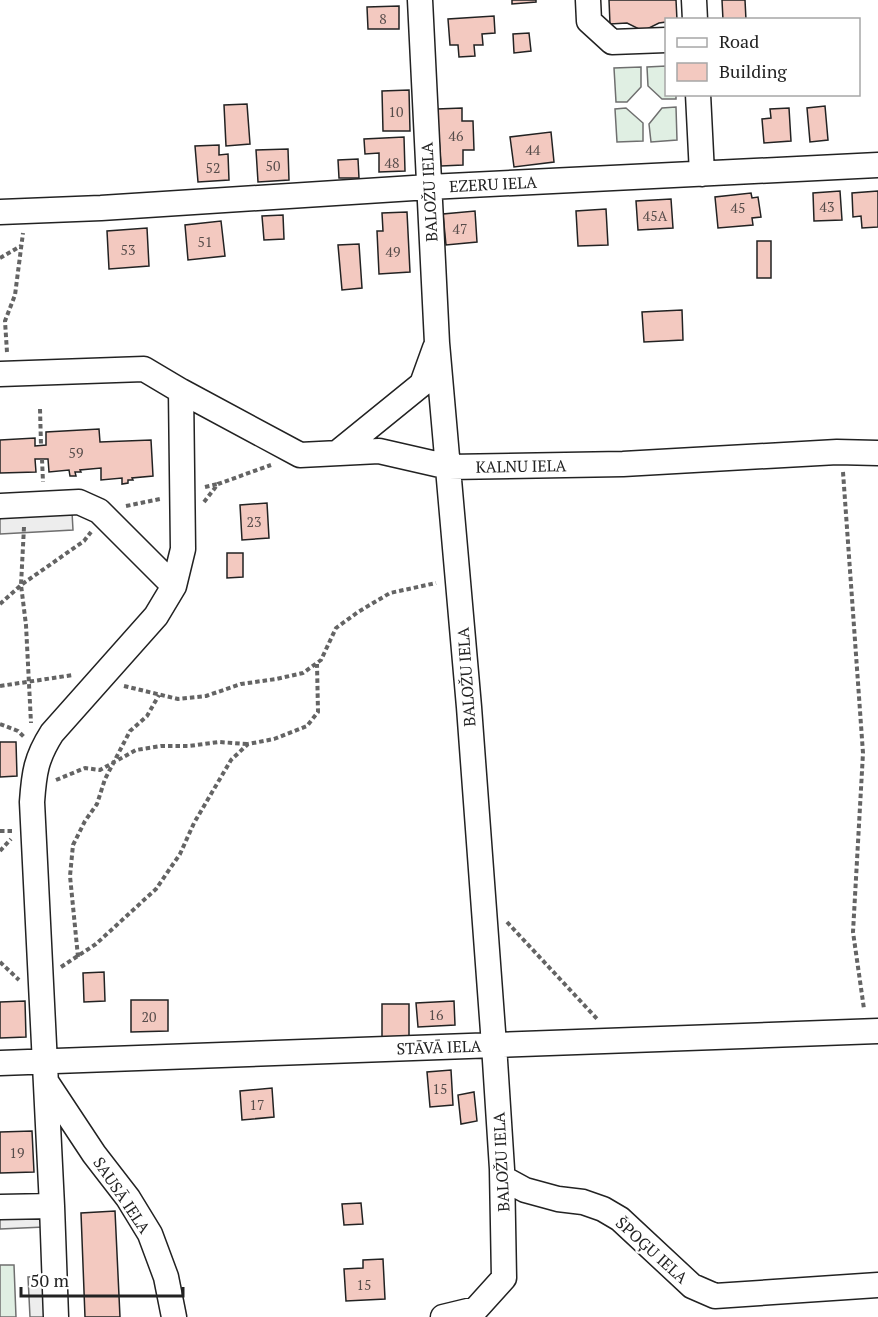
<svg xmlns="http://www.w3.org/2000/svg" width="878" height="1317" viewBox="0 0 878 1317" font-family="'PT Serif',serif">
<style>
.green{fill:#e0efe3;stroke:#6f6f6f;stroke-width:1.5}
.parking{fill:#ededed;stroke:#6f6f6f;stroke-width:1.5}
.building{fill:#f3c9c0;stroke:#222;stroke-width:1.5}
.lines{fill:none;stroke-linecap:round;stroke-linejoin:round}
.minor-casing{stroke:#222;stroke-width:27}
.path{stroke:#646464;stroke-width:4;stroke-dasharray:4.5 3;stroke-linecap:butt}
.minor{stroke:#fff;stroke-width:24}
.labels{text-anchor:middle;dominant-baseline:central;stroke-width:4.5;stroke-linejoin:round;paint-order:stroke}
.number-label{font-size:14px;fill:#564c4a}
.street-label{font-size:16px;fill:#222;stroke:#fff}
</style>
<rect width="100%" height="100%" fill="#fff"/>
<path class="green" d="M666 66V94L676 95V99H662L648 86 647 67Z
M641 67V87L627 102H616L614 68Z
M676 107 677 140 651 142 649 124 662 108Z
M626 108 643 123V141L617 142 615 109Z
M0 1265H14L16 1317H0Z"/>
<path class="parking" d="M72 512 73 530 0 534V516Z
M44 1213V1227L0 1229V1214Z
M46 1276 48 1317H30L28 1277Z"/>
<path class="building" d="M512 0H536V2L512 4Z
M609 0H676L677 20H666V22L659 23 643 31 627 23 610 24Z
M722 0H745L746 20H723Z
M399 6V29H368L367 7Z
M494 16 495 33 482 34 483 45H474L475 56 459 57 458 45H450L448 19Z
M529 33 531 51 514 53 513 34Z
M409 90 410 131H383L382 91Z
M247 104 250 144 226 146 224 105Z
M825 106 828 140 810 142 807 108Z
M462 108V121H473L474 150H463V165L441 166 437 109Z
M789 108 791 141 764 143 762 119 771 118 770 109Z
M551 132 554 162 514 167 510 137Z
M404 137 405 171 379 172V153L365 154 364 139Z
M219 145V155L228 154 229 180 198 182 195 146Z
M288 149 289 180 258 182 256 150Z
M358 159 359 178H339L338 160Z
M840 191 842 220 814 221 813 193Z
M878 191V227L862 228 861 216 853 217 852 193Z
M751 193 752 198 758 197 761 217 752 218 753 225 718 228 715 197Z
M671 199 673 228 638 230 636 201Z
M606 209 608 245 578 246 576 211Z
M475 211 477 242 446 245 443 214Z
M407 212 410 272 379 274 377 231H383L382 213Z
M283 215 284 239 264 240 262 216Z
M221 221 225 256 188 260 185 225Z
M147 228 149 266 109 269 107 231Z
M757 241H771V278H757Z
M359 244 362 288 342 290 338 245Z
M682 310 683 340 644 342 642 312Z
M99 429 100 442 151 440 153 476 132 478 133 480H128V483L122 484V478L101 480V468L80 470 81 472H75L76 476H70L69 470 49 472 48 459H35L36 472 0 473V440L35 438V446L46 445V432Z
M267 503 269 538 242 540 240 505Z
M227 553H243V577L227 578Z
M0 742H16L17 776 0 777Z
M104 972 105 1001 84 1002 83 973Z
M131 1000H168V1031L131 1032Z
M25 1001 26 1037 0 1038V1002Z
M454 1001 455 1025 418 1027 416 1003Z
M382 1004H409V1038H382Z
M451 1070 453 1105 430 1107 427 1072Z
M272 1088 274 1117 242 1120 240 1091Z
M474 1092 477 1121 461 1124 458 1095Z
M32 1131 34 1172 0 1173V1132Z
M361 1203 363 1224 344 1225 342 1204Z
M115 1211 120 1317H85L81 1213Z
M383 1259 385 1299 346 1301 344 1269 363 1268V1260Z"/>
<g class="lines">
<g class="minor-casing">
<path id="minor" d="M420 0 437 343 469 707 494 1045 502 1169 504 1278 476 1309 443 1317
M588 0 589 21 612 42 666 40
M694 0 695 20
M698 94 702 174
M0 212 101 208 429 187 878 165
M0 374 144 369 181 391 300 455 379 451 449 467 623 464 837 452 878 453
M337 453 422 384 435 348
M0 506 79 502 99 511 174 586
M0 1063 878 1031
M47 1083 94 1154 128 1198 150 1234 166 1277 174 1317
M503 1178 525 1190 558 1199 583 1202 603 1209 620 1219 692 1286 715 1296 878 1285
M52 1206 56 1317
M0 1207 52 1206 32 802C34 773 36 758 52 733L156 616 174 586 183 549 181 391"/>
</g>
<path class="path" d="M0 258 21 246
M7 352 5 321 15 295 23 233
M40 409 41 445
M42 459 43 482
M843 472 863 753 853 932 864 1009
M205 487 218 484
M204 502 218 484 271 465
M126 506 160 499
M24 527 21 585 26 625 31 723
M0 604 21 585 84 541 91 532
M0 686 73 675
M124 686 178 699 206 696 241 684 276 679 303 673 321 660 336 628 358 612 390 593 436 583
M0 724 18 731 25 738
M56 780 85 768 100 770 136 750 161 746H189L219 742 247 744
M0 831H13
M0 851 11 839
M507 922 598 1020
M78 957 70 876 73 845 85 821 97 804 105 779 130 731 147 716 159 695
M0 962 19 980
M61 967 96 944 156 889 180 854 194 823 231 760 248 744 274 739 307 726 318 712 317 664"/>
<use href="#minor" class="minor"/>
</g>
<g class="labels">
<g class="number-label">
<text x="383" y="18">8</text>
<text x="396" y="111">10</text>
<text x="456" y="135">46</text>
<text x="533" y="149">44</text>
<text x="392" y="162">48</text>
<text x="273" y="165">50</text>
<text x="213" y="167">52</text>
<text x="827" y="206">43</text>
<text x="738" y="207">45</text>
<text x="655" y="215">45A</text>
<text x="460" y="228">47</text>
<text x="205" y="241">51</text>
<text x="128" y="249">53</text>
<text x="393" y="251">49</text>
<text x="76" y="452">59</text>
<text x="254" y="521">23</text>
<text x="436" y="1014">16</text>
<text x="149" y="1016">20</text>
<text x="440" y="1088">15</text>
<text x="257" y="1104">17</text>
<text x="17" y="1152">19</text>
<text x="364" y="1284">15</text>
</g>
<g class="street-label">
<text transform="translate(493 184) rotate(-3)">EZERU IELA</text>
<text transform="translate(429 192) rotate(-93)">BALOŽU IELA</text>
<text transform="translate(521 466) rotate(-1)">KALNU IELA</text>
<text transform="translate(466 677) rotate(-94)">BALOŽU IELA</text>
<text transform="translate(439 1047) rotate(-2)">STĀVĀ IELA</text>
<text transform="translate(501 1162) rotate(-93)">BALOŽU IELA</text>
<text transform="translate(122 1195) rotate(56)">SAUSĀ IELA</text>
<text transform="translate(652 1250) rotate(42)">ŠPOĢU IELA</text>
</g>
</g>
<rect x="665" y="18" width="195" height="78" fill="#ffffff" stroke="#a7a7a7" stroke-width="1.5"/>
<rect x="677" y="38" width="30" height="9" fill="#ffffff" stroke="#a7a7a7" stroke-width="1.5"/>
<text x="719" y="48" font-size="18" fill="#222222">Road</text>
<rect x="677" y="63" width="30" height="18" fill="#f3c9c0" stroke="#a7a7a7" stroke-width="1.5"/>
<text x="719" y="78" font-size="18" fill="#222222">Building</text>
<path d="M21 1287v9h162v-9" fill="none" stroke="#222222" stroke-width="3"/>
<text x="30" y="1287" font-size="18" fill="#222222" stroke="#ffffff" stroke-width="4.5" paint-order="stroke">50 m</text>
</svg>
